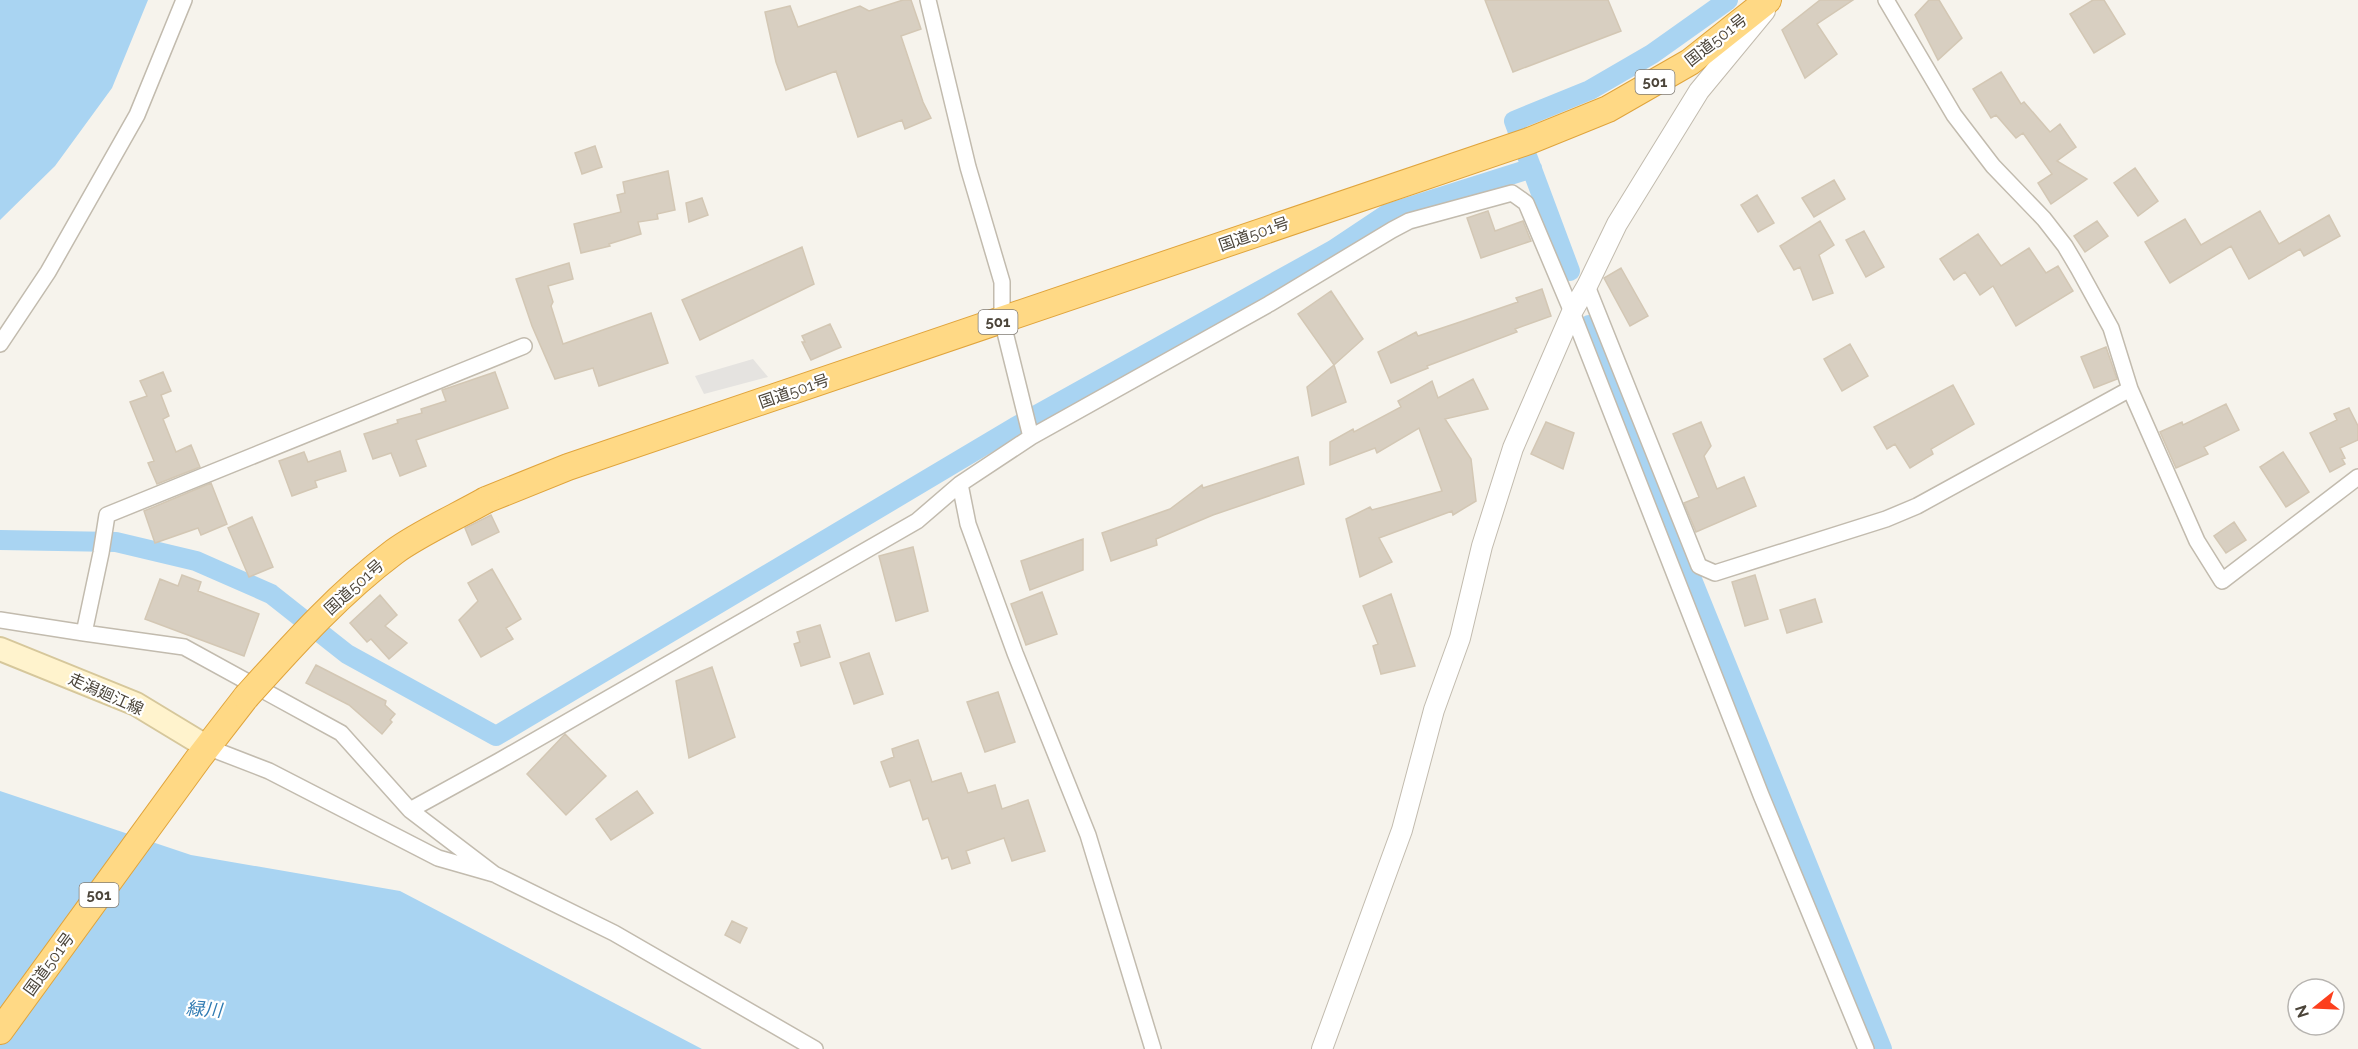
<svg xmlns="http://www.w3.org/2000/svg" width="2358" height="1049" viewBox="0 0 2358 1049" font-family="Raleway,'Noto Sans JP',sans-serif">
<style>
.parking{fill:#e5e3e0}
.water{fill:#a9d4f2}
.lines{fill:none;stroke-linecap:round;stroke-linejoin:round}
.canal{stroke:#a9d4f2;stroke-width:20}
.building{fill:#d8cfc1;stroke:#d3c7b4;stroke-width:1.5}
.minor-casing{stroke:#c2bbae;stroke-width:18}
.tertiary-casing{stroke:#c2bbae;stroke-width:22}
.secondary-casing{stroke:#d6c79b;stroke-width:26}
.trunk-casing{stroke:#e0a43c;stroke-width:28}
.minor{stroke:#fff;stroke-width:15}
.tertiary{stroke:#fff;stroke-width:20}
.secondary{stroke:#fff3cd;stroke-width:22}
.trunk{stroke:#ffd985;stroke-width:26}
.trunk-bridge-casing{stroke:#e0a43c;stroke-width:28;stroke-linecap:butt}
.trunk-bridge{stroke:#ffd985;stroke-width:26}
.labels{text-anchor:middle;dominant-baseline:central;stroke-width:4.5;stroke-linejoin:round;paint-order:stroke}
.shield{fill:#fff;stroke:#817c74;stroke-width:1.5}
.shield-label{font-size:15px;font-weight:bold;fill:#4b4439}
.street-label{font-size:16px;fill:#4b4439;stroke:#fff}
.water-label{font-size:18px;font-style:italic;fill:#2e7ab2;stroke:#fff}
</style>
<rect width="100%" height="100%" fill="#f6f3ec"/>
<path class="parking" d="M753 359 768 377 704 394 695 376Z"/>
<path class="water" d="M0 0H148L112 88 55 166 0 220Z
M0 791 191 855 400 891 702 1049H0Z"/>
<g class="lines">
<path class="canal" d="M1570 271 1514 121 1590 90 1652 54 1728 0
M1589 325 1882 1049
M0 540 116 542 196 561 271 594 347 654 496 736 1015 427 1333 250 1387 214 1532 168"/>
</g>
<path class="building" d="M903 0H911L921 29 901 36 923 102 931 118 905 129 902 120 858 137 836 71 786 90 776 62 765 12 790 6 798 27 860 6 869 11Z
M1485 0H1608L1621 31 1513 72Z
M1820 0H1853L1817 24 1837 54 1805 78 1782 30Z
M1929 0H1939L1962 38 1938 60 1915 15Z
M2093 0H2104L2125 34 2094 53 2070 14Z
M2001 72 2021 104 2024 102 2050 132 2060 124 2076 147 2057 161 2087 179 2051 204 2038 183 2052 174 2023 133 2016 138 1996 115 1991 118 1973 89Z
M595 146 602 167 582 174 575 153Z
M2135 168 2158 201 2138 216 2114 183Z
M668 171 675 210 657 214 658 219 638 222 641 234 609 244 610 246 581 253 574 224 621 212 617 195 625 193 623 182Z
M1834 180 1845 199 1814 217 1802 198Z
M1757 195 1774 223 1758 232 1741 205Z
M702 198 708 215 689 222 686 203Z
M1488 211 1495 231 1523 221 1531 241 1481 258 1467 218Z
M2260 211 2279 244 2329 215 2340 236 2304 256 2300 249 2249 279 2231 246 2170 283 2145 242 2185 219 2201 245Z
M1820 221 1834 245 1819 255 1833 293 1813 300 1800 267 1794 270 1780 246Z
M2097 221 2108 236 2085 252 2074 236Z
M1864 231 1884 267 1866 277 1846 240Z
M1978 234 2001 266 2029 248 2046 273 2058 266 2073 291 2016 326 1993 286 1980 295 1965 272 1954 280 1940 259Z
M802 247 814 284 700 340 682 300Z
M569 263 573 279 548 286 553 302 551 306 563 344 651 313 668 363 599 386 593 368 555 379 532 326 516 279Z
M1621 268 1648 316 1630 326 1604 278Z
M1542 289 1551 316 1515 329 1517 332 1427 366 1428 368 1391 383 1378 352 1416 332 1418 336 1460 322 1518 302 1516 298Z
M1331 291 1363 339 1334 365 1298 314Z
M830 324 841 347 811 360 802 342H805L802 336Z
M1850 344 1868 376 1842 391 1824 359Z
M2106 347 2117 379 2094 388 2081 357Z
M1334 365 1346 402 1312 416 1307 387Z
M163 372 171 391 161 395 169 416 163 419 176 452 191 445 200 467 157 484 148 463 154 461 130 402 147 396 140 381Z
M495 372 508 408 416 440 426 466 400 476 391 453 373 459 364 434 398 423 397 420 422 413 421 409 446 401 442 390Z
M1473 379 1488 409 1445 419 1471 459 1476 501 1453 515 1452 511 1379 538 1392 562 1360 577 1346 519 1370 507 1372 510 1442 491 1419 428 1377 453 1375 448 1330 465V442L1353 429 1354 432 1401 407 1398 401 1432 381 1438 398Z
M1953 385 1974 424 1931 449 1933 454 1910 468 1895 444 1887 449 1874 427Z
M2226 404 2239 430 2204 447 2208 454 2176 468 2160 432 2182 422 2183 425Z
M2349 408 2358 426V440L2340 448 2345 458 2342 459 2345 464 2330 472 2310 433 2337 420 2334 414Z
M1546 422 1574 433 1563 469 1531 454Z
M1701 422 1711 446 1704 456 1717 489 1744 477 1756 506 1696 532 1684 503 1699 497 1673 434Z
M340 451 346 471 315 481 317 487 292 496 279 461 304 452 308 462Z
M2283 452 2309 492 2286 507 2260 467Z
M1298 457 1304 484 1213 515 1156 539 1157 545 1111 561 1102 533 1170 509 1202 485 1203 488Z
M211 483 227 524 201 535 198 528 155 543 144 511Z
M491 515 499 532 472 545 465 528Z
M252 517 273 567 249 577 228 528Z
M2234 522 2246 540 2226 553 2214 536Z
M1083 539V570L1030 590 1021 561Z
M913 547 928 611 896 621 879 556Z
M492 569 521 619 506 628 513 639 481 657 459 620 478 601 468 583Z
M182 575 201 582 198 591 259 614 244 656 145 619 160 579 178 586Z
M1755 575 1768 619 1745 626 1732 582Z
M1042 592 1057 634 1026 645 1011 604Z
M1391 594 1415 666 1381 674 1373 646 1378 644 1363 606Z
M380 595 397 615 385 626 407 643 389 659 371 639 367 642 350 623Z
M1815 599 1822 622 1787 633 1780 610Z
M820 625 830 657 801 666 794 644 800 642 797 632Z
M869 653 883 694 854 704 840 663Z
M316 665 386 701 385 705 395 714 390 720 392 722 382 734 349 705 306 683Z
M712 667 735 737 689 758 676 681Z
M998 692 1015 742 985 752 967 702Z
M565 734 606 776 566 815 527 774Z
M918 740 932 782 961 773 968 793 995 785 1002 809 1028 800 1045 851 1012 861 1004 838 966 851 970 863 952 869 948 857 942 859 928 818 923 820 910 780 890 787 881 762 894 757 892 749Z
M637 791 653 813 611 840 596 819Z
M732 921 747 928 740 943 725 935Z"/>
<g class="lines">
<g class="minor-casing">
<path id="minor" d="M928 0 968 167 1002 282V320L1031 437
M1886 0 1954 115 1993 166 2044 219 2065 246 2078 268 2111 328 2130 389 2197 541 2222 581 2358 477
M1587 286 1699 566 1715 573 1886 519 1917 506 2130 389
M0 344 48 272 137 115 184 0
M960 484 968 524 1015 653 1088 835 1153 1049
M0 620 84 633
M207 747 269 771 438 858 494 874 614 933 815 1049
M410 810 499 761 917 521 960 484 1031 437 1269 304 1392 230 1409 221 1512 193 1526 203 1572 312 1761 795 1866 1049
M494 874 410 810 341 733 184 647 84 633 101 553 107 515 524 346"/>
</g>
<g class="tertiary-casing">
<path id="tertiary" d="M1322 1049 1402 830 1434 710 1460 638 1482 546 1513 448 1572 312 1587 286 1617 224 1699 91 1765 11"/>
</g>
<g class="secondary-casing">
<path id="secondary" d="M0 649 136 704 207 747"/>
</g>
<g class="trunk-casing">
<path id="trunk" d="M486 500 568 467 1529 141 1608 109 1690 62 1768 0
M0 1031 198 759 246 697"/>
</g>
<use href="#minor" class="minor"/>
<use href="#tertiary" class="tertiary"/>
<use href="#secondary" class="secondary"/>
<use href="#trunk" class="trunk"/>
<g class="trunk-bridge-casing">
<path id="trunk-bridge" d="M246 697C292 646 338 594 394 552 418 534 458 516 486 500"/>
</g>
<use href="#trunk-bridge" class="trunk-bridge"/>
</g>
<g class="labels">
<g class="shield">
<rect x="1635.5" y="70" width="39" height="24" rx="4.5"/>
<rect x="978.5" y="310" width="39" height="24" rx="4.5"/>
<rect x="79.5" y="883" width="39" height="24" rx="4.5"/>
</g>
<g class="shield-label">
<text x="1655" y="82">501</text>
<text x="998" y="322">501</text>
<text x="99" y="895">501</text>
</g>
<g class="street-label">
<text transform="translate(1716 40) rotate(-38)">国道501号</text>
<text transform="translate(1254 234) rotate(-19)">国道501号</text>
<text transform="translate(794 391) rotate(-19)">国道501号</text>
<text transform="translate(354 587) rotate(-42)">国道501号</text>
<text transform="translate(106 694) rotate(24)">走潟廻江線</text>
<text transform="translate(49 964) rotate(-54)">国道501号</text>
</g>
<g class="water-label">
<text transform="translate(204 1009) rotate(4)">緑川</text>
</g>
</g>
<g transform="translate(2316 1007) rotate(252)"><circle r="28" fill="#ffffff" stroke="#b7b4b0" stroke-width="1.5"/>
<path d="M0-4.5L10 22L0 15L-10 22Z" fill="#fc3f1d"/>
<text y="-9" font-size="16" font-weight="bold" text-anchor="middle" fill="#4b4439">N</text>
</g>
</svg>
